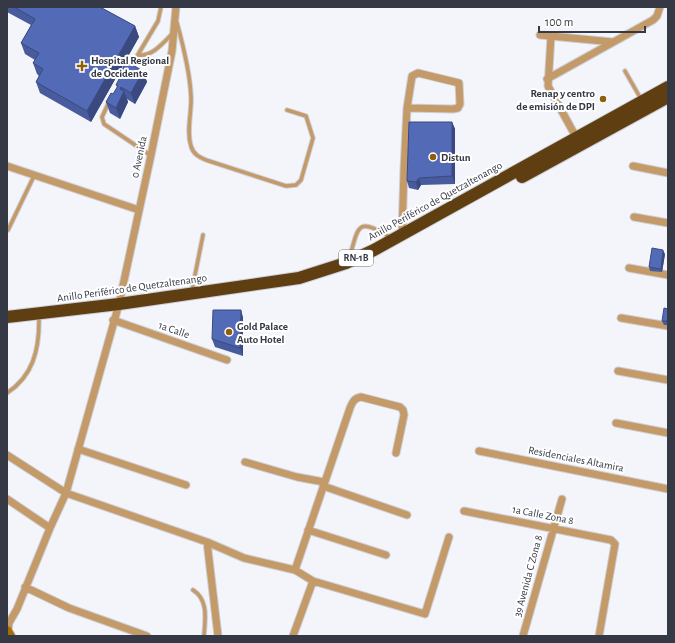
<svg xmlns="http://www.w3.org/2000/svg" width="675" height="643" viewBox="0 0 675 643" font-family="'Alegreya Sans',sans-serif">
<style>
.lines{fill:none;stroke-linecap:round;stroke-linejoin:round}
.lane-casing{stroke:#cdcfd7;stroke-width:5.5}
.street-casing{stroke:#cdcfd7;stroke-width:9}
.secondary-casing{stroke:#cdcfd7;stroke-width:12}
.highway-casing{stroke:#cdcfd7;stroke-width:14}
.lane{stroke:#c39a68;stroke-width:3.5}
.street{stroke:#c39a68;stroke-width:7}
.secondary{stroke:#a76c00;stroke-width:10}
.highway{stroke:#5f3f12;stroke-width:12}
.wall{fill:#475b9d}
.shaded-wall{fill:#3a4a80}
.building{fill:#536ab7;stroke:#3a4a80}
.poi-dot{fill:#905f0e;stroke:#fff;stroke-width:1.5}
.labels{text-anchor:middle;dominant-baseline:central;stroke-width:4;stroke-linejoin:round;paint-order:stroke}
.shield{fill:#fff;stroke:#72747d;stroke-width:1}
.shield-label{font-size:10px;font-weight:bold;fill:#353945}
.poi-label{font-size:11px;font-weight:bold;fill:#353945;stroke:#fff;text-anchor:start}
.street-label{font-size:11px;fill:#353945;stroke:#fff}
</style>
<rect width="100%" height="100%" fill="#f3f5fb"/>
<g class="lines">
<g class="lane-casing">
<path id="lane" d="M177 23C183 45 190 73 191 96 192 112 186 131 191 146 193 154 199 157 206 160L286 186 296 185 301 180 313 138 306 116 287 110
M138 55C152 57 163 43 173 33
M130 68 158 21 161 7
M625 71 641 99
M109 102 102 117 104 124 150 155
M8 230 34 176
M349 259C359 226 356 216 391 238
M192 290 203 235
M7 393C33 376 39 350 39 321
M193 590C209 600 205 620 204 636"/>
</g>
<g class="street-casing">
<path id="street" d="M540 35 613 42
M551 36 548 86 576 137
M547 79 653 20 657 16 660 7
M7 166 139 210
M633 166 668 173
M634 217 668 223
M402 234 404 170 407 108 412 76 418 73 459 83 460 104 458 108 453 109 407 108
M629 268 668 275
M621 318 668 326
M113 320 227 360
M618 371 668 380
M616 423 668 433
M78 449 186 485
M479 451 668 489
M7 455 66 493 207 542 244 558 295 570 313 581 425 614 449 537
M245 462 297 477 324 482
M323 486 407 515
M7 499 50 528
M464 511 611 540 615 544 599 636
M308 530 386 555
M207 542 218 636
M295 570 350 408C352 403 354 398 361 397L400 407 403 410 404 415 396 453
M25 587 69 608 147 636
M8 632 9 623 17 609 50 528 66 493 119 304 151 155 172 51 176 7
M293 636 313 581
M523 636 562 499"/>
</g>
<g class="secondary-casing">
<path id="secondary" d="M7 631 10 636"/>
</g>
<g class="highway-casing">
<path id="highway" d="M522 177 668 97
M7 317 119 304 299 278 346 263 374 250 668 87"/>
</g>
<use href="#lane" class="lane"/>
<use href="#street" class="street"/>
<use href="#secondary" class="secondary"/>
<use href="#highway" class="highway"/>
</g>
<path class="wall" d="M7 7H100L135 26 139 37 91 122 40 93 36 82 39 76 37 74 33 63 35 60 25 54 21 43 31 25 7 12Z
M122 70 143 71 147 82 135 104 127 99 128 102 120 119 110 113 106 102 113 94 117 87 116 85 122 78 123 75Z
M452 122 455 129V184L421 185 418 190 409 188 407 181Z
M665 254 662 272 650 271 649 267Z
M668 309V325H664L662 321Z
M241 310 243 318V356L215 347 212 339Z"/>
<path class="shaded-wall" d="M135 26 139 37 91 122 87 111Z
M143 71 147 82 135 104 131 93Z
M121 87 123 93 124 91 128 102 120 119 116 108 120 89Z
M452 122 455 129V184L452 176Z
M419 178 421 185 418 190 416 182Z
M663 250 665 254 662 272 661 269Z
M241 310 243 318V356L240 348Z"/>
<path class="building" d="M14 7H100L135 26 87 111 36 82 43 69 33 63 39 53 21 43 35 19Z
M126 61 143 71 131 93 121 87 120 89 124 91 116 108 106 102 111 93 113 94 118 86 116 85 120 77 122 78 125 72 122 70Z
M409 122H452V176L419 178 416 182 407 181Z
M652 248 663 250 661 269 649 267Z
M664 308 668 309V321H662Z
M213 310H241L240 348 212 339Z"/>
<g class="poi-dot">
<path d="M80 60h4v4h4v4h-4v4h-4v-4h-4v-4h4z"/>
<circle cx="603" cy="99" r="4"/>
<circle cx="433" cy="157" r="4"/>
<circle cx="229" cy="332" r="4"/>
</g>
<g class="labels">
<rect class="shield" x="339" y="250" width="34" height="16" rx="3"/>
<g class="shield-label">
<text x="356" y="258">RN-1B</text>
</g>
<g class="poi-label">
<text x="91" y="60">Hospital Regional<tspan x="91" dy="13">de Occidente</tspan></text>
<text x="595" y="93" text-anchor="end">Renap y centro<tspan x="595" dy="13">de emisión de DPI</tspan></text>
<text x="441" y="157">Distun</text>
<text x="237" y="326">Gold Palace<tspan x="237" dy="13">Auto Hotel</tspan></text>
</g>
<g class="street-label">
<text transform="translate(139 157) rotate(-78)">0 Avenida</text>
<text transform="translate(435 201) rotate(-29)">Anillo Periférico de Quetzaltenango</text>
<text transform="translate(132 288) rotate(-8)">Anillo Periférico de Quetzaltenango</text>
<text transform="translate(174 330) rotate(19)">1a Calle</text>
<text transform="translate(576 459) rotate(11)">Residenciales Altamira</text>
<text transform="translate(543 515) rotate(11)">1a Calle Zona 8</text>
<text transform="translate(528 576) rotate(-75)">39 Avenida C Zona 8</text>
</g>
</g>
<rect width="675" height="643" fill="none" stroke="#353945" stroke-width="16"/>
<path d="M539 26v6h106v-6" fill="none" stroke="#353945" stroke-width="2"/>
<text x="545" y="26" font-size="12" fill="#353945" stroke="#ffffff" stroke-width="3" paint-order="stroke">100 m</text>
</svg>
